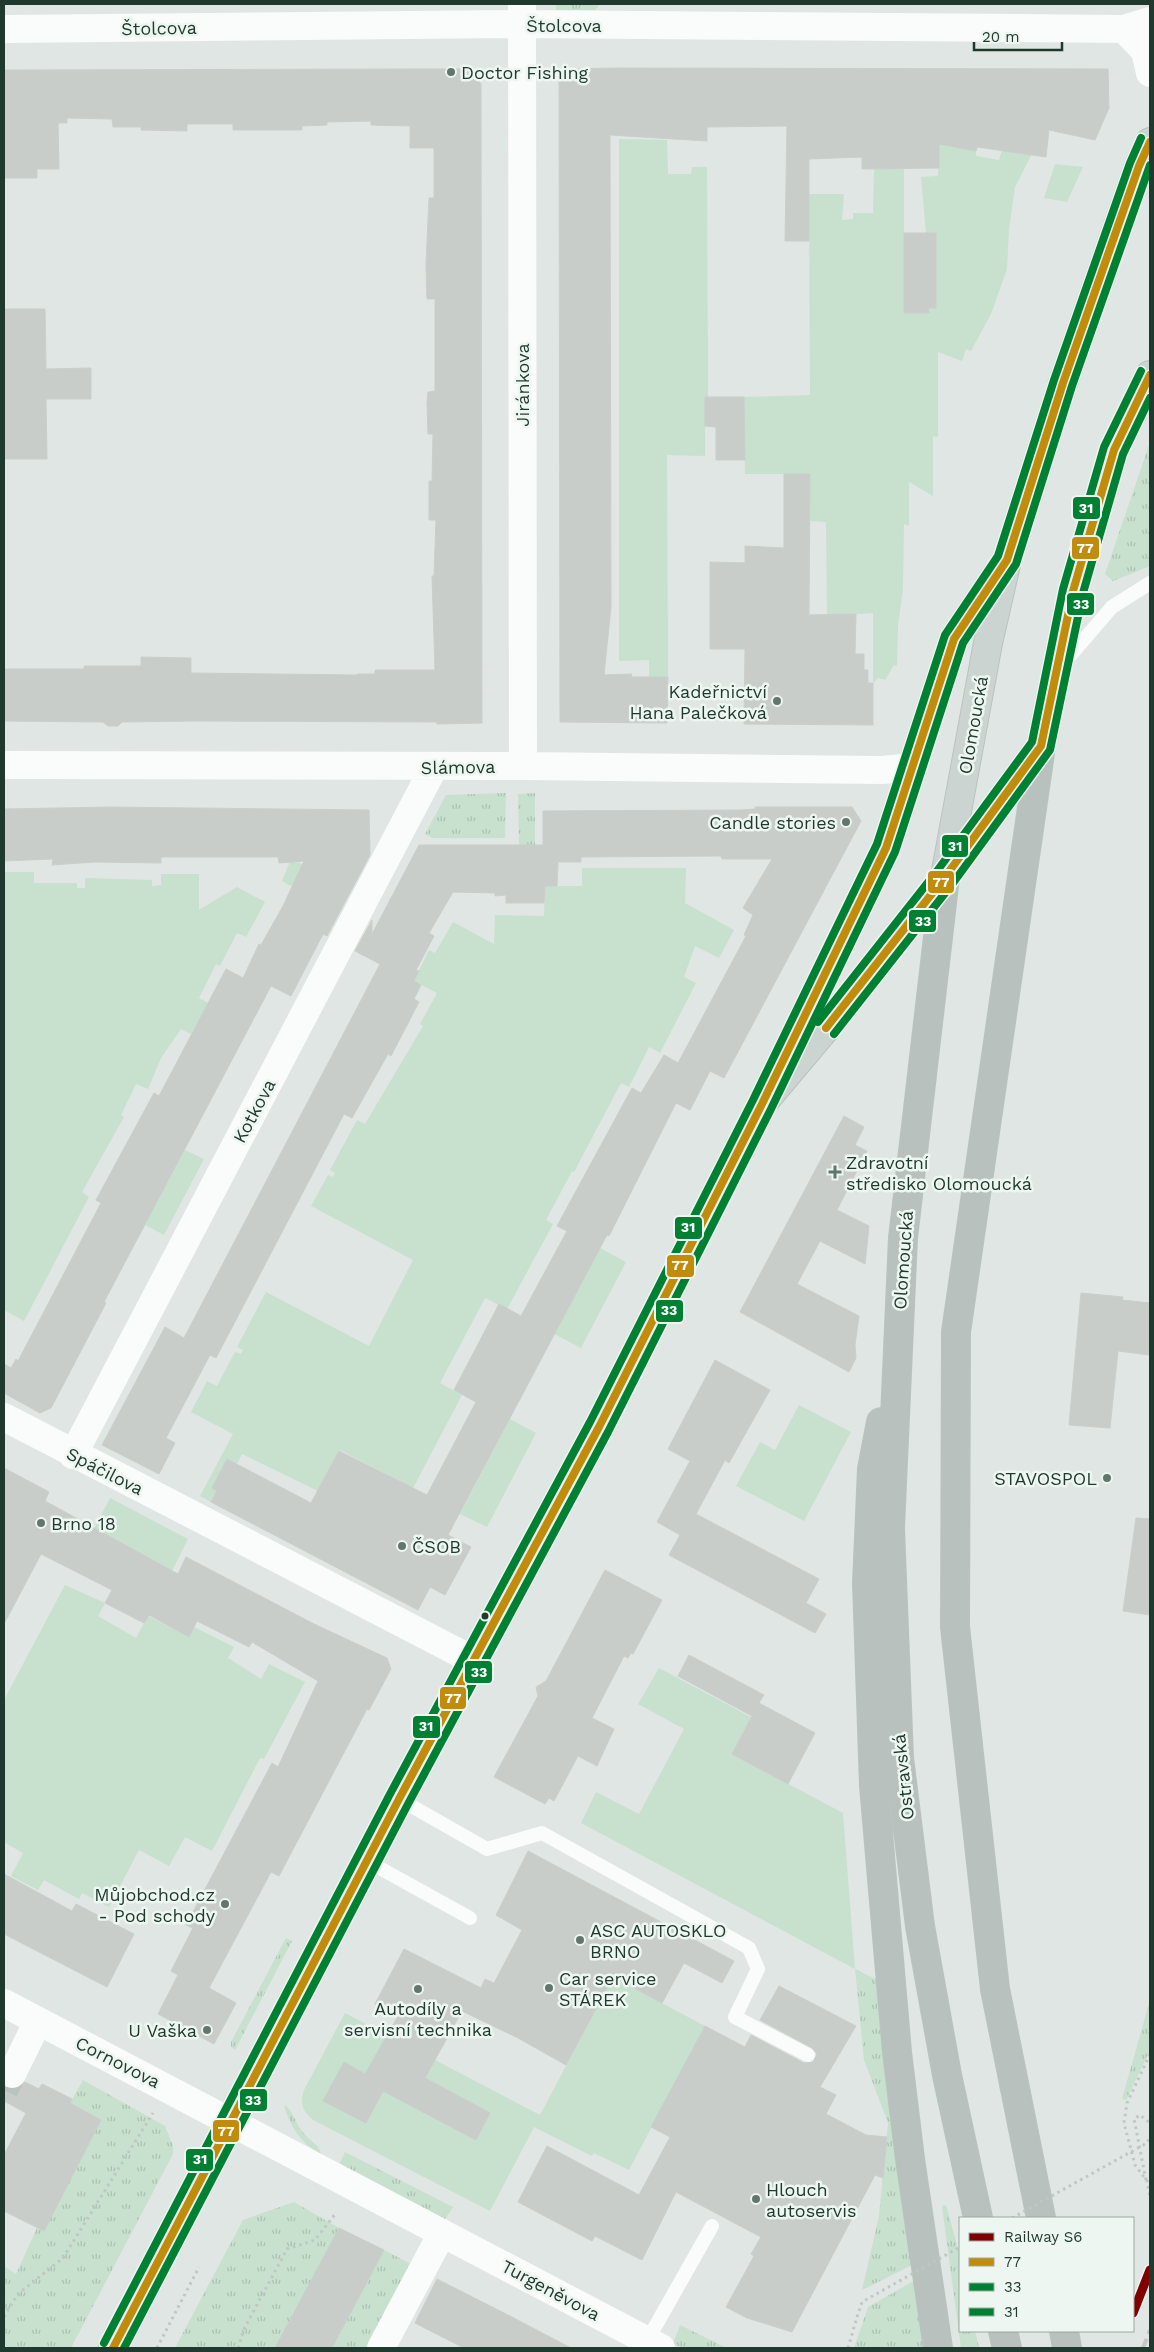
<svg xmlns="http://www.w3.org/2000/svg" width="1154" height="2352" viewBox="0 0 1154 2352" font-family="'Work Sans',sans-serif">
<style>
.grass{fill:url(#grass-tufts)}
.garden{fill:#c8e0ce}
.building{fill:#c8cdca;stroke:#c9cfcc}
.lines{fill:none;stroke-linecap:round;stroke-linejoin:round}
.street-tunnel{stroke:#b9c3bf;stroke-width:28;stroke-dasharray:28 14;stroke-linecap:butt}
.secondary-casing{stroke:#b9c3be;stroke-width:30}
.primary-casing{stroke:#bac3bf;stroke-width:30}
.highway-casing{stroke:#bac3bf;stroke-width:30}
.path{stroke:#bfc7c4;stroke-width:3;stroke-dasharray:2.5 4;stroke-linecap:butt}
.lane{stroke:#fafbfb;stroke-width:14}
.street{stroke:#fafbfb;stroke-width:28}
.secondary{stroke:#fafbfb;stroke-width:28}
.primary{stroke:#ccd4d1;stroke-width:28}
.highway{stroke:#b8c1be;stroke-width:28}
.rail{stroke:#c6c9c8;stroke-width:4;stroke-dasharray:10 5;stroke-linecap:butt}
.path-bridge{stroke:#bfc7c4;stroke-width:3;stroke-dasharray:2.5 4;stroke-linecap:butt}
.bus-1-casing{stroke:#edf6f1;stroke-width:11}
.bus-2-casing{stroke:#edf6f1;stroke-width:11}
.bus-3-casing{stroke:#edf6f1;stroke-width:11}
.bus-1{stroke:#c18b0c;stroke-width:8}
.bus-2{stroke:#008033;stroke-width:8}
.bus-3{stroke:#008033;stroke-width:8}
.rail-1-casing{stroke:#edf6f1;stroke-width:12}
.rail-1{stroke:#800000;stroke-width:9}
.poi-dot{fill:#63766e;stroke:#edf6f1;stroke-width:2}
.bus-dot{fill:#1f392f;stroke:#edf6f1;stroke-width:2}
.labels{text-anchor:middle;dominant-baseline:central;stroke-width:5;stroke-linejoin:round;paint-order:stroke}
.street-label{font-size:18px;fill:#1f392f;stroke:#edf6f1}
.poi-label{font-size:18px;fill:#1f392f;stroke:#edf6f1;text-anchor:start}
.line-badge{stroke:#edf6f1;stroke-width:2}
.badge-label{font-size:14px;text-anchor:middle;font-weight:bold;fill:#fff}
</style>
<defs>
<pattern id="grass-tufts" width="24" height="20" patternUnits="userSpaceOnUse" patternTransform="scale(1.25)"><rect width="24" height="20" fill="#c8e0ce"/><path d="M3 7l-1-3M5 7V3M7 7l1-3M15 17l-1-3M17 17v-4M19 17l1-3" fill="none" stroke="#abc1b1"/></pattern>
</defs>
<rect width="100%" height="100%" fill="#e0e6e3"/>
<path class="grass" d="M556 4H598V7L595 10H556Z
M1150 442V566L1113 581 1105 574Z
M506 793 505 838H433L425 834 446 795Z
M535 793V845H519L518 794Z
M286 1938 292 1941 235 2050 231 2047V2042Z
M855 1969 884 1983 918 2262 862 2290 879 2216 888 2123 864 2060Z
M1150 2000V2050L1126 2100 1122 2099Z
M83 2080 165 2126 173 2146V2154L71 2348H4V2266L16 2274 37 2228 44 2231 101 2120 70 2103Z
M284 2105C293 2109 295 2123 302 2131 307 2139 322 2146 321 2155 301 2143 290 2127 284 2105Z
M345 2152 453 2207 445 2219 339 2165Z
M294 2202 339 2228 275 2348H175L243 2220Z
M946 2205 960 2256V2331H975L979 2348H961L942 2206Z
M384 2250 411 2264 371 2348H332Z
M919 2278 928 2348H854L868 2307Z
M680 2325 727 2348H684L673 2344Z"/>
<path class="garden" d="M619 139 667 140 668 174H691L692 167H707L708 397H705V456L667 455 668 677H649V660L619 661Z
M1005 139 1034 150 1015 187 1009 229 1007 269 991 314 971 351 966 349 962 361 938 352V437L933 436V496L909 482V526L904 524 903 589 898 625 897 666 894 665 885 680 878 678 873 683V613L827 616 826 522 810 521V474H745L744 397 810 395 809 194H844L842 220 853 219V213H873L874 169 904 168V313H928L929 308H936V233H926L921 177 938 176 939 142 976 151V156L999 160Z
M1055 164 1083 167 1067 202 1044 198Z
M291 859 326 875 336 910 282 881Z
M582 868H686L685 903 734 930 719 958 695 946 684 977 696 983 660 1053 649 1047 629 1087 621 1083 574 1172 572 1171 546 1220 553 1224 507 1309 485 1298 440 1383 462 1395 413 1488 340 1450 318 1491 242 1454 237 1464 227 1459 212 1488 217 1491 211 1502 200 1496 233 1434 191 1412 207 1381 217 1386 235 1352 241 1354 243 1350 237 1347 266 1292 369 1346 413 1260 311 1206 328 1175 333 1177 335 1173 330 1170 357 1120 365 1124 423 1026 420 1024 437 993 414 981 429 950 435 953 453 922 494 944 495 915 544 916 545 886H582Z
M4 872H34V883H77V888H85V878L152 880V886L161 885V874H199V910L237 887 265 902 246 937 237 933 220 966 216 964 199 998 208 1003 191 1034 181 1029 161 1058 148 1089 136 1084 121 1115 124 1117 82 1192 89 1197 24 1321 4 1310Z
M185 1150 204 1159 164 1235 145 1225Z
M600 1248 626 1262 581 1348 554 1334Z
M799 1405 851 1432 804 1521 736 1486 760 1442 775 1450Z
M510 1419 536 1433 487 1527 460 1514Z
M110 1498 188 1539 172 1571 94 1529Z
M65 1585 105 1603 98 1616 136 1638 148 1616 189 1637 194 1627 234 1647 228 1658 261 1679 269 1664 305 1682 264 1759 260 1758 212 1851 185 1837 169 1866 139 1850 109 1907 82 1893 79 1899 44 1880 38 1890 11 1876 23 1853 4 1842V1700Z
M659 1668 751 1717 732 1754 843 1813 855 1969 581 1823 596 1792 639 1814 684 1729 638 1704Z
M613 1977 705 2026 629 2170 594 2153 592 2156 534 2127 490 2211 313 2120C302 2111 300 2103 304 2090L345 2013 540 2115Z"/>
<path class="building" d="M618 68 1108 69 1109 108 1095 140 1049 130 1046 157 977 147 976 151 939 144V168L862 169V157L809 159V241H785L787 126 707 127V141L610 135 611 607 604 675 632 674 631 677H668L667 723 560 722 559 69Z
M411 69H464L474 72 481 84 482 723 437 724V722L192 721 122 722 118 726H108L103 722 4 721V669H84V666H141V657L191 658V673L357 675V674H375V670H435L432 576H434L436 520H429V481H432L433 434H428L427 404 428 392 435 391V299H427L426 265 429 198H434V148H410V126L371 125V121L327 122V125L302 126V130H233V124H187V131L141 130V127H113L112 119 67 118V123H58L59 169H37V178H4V70Z
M904 233H936V308H928L929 313H904Z
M4 309H45L46 369 91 368V399H46L47 459H4Z
M705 397H744L745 460H716V427L705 426Z
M784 474H810L809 615 856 614 855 654H864V670H868V683H873V725L744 724 745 649H710V562L745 563V546L784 548Z
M110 807 369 810 370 855 327 936 323 934 291 996 271 986 104 1302 106 1303 51 1408 40 1413 4 1393V1364L11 1368 16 1359 18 1361 101 1203 96 1200 154 1093 159 1096 226 969 243 978 259 944 261 945 283 906 304 861 279 863 278 857H161V863L95 862 52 865 53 859 4 861V809Z
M755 807H852L861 821 724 1078 710 1071 690 1110 676 1103 609 1236 607 1235 448 1535 471 1547 445 1595 430 1587 418 1610 211 1502 217 1491 212 1488 227 1459 311 1503 339 1451 427 1495 476 1402 454 1390 499 1304 521 1316 567 1231 557 1226 632 1088 641 1093 664 1055 678 1063 746 936 744 935 753 915 743 908 772 859H722L721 856 581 857V862H558L557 886H545L544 903H506V895L495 896V893L453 892 429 933 434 936 416 970 419 971 414 981 421 985 414 999 419 1002 391 1056 388 1054 352 1118 344 1114 216 1358 210 1355 166 1438 175 1443 159 1474 102 1445 165 1327 184 1338 380 964 355 951 372 920V934L419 845H543V811L741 810 755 809Z
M844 1116 864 1127 855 1145 867 1151 837 1210 869 1226 865 1264 820 1241 797 1284 859 1316 855 1345 856 1358 849 1372 740 1312Z
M1081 1293 1123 1297 1122 1300 1150 1303V1355L1118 1351 1110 1428 1069 1425Z
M715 1360 770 1390 729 1463 725 1460 696 1514 819 1579 806 1603 826 1614 815 1633 669 1555 680 1535 657 1522 690 1461 668 1449Z
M4 1468 49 1492 45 1501 178 1574 186 1557 314 1624 387 1658 391 1669 369 1710 367 1709 279 1876 271 1872 209 1988 236 2003 214 2044 158 2014 178 1975 171 1971 193 1928 186 1925 272 1763 278 1767 318 1681 252 1642 249 1647 197 1621 189 1637 149 1615 144 1623 105 1603 112 1590 41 1554 4 1624Z
M1136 1518 1150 1519V1615L1123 1611Z
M605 1570 662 1600 633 1654 631 1653 628 1658 624 1656 592 1718 614 1729 597 1766 578 1756 554 1801 549 1798 545 1804 494 1777 538 1696 536 1687 546 1681Z
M689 1655 764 1695 759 1703 815 1733 788 1784 732 1754 752 1716 678 1676Z
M528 1851 734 1961 722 1983 684 1963 662 2003 613 1977 566 2065 518 2038 462 2011 425 2078 490 2113 476 2140 383 2091 366 2123 323 2101 344 2062 365 2074 398 2016 375 2004 404 1949 481 1988 485 1979 494 1983 522 1930 496 1915Z
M4 1874 72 1911 76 1904 134 1934 107 1987 4 1934Z
M779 1986 856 2026 820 2087 836 2095 826 2114 866 2135 887 2137 883 2178 875 2175 792 2332 747 2318 726 2307 754 2256 751 2254 761 2237 676 2192 642 2260 595 2236 592 2241 518 2202 547 2146 639 2195 670 2137 651 2127 705 2026 745 2047 751 2035 804 2063 813 2062 817 2054 812 2048 760 2020Z
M25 2082 39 2089 42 2084 72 2099 70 2103 101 2120 44 2231 4 2211V2155L26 2113 4 2101V2087L14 2089 20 2087Z
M339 2228 384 2250 332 2348H275Z
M437 2279 510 2316 571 2348H464L415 2323Z"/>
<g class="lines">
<path class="street-tunnel" d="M4 2090 12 2074"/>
<g class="secondary-casing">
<path id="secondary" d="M113 2348 399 1799 599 1427 762 1104"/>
</g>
<g class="primary-casing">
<path id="primary" d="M946 871 988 643 1007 560 1063 383 1139 166 1150 142
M778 1071 886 848 954 639 998 573
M762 1104 831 1022 945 877 1041 746 1073 591 1114 450 1150 375"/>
</g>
<g class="highway-casing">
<path id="highway" d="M1041 746 956 1332 955 1627 995 1989 1041 2218
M945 877 903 1238 890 1528 899 1758 920 1926 947 2075 978 2218
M881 1422 872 1469 867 1583 874 1786 897 2052 910 2159 938 2348
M1003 2331 1007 2348
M1064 2331 1067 2348"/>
</g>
<path class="path" d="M1150 2054 1127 2103 1124 2123 1135 2165 1147 2181 1150 2197
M1146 2180 1134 2119 1140 2115 1150 2123
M4 2317 13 2301 23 2290 63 2258 153 2113
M157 2348 199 2267
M238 2348 244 2329 287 2249 315 2240 336 2213
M848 2348 857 2317"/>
<path class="lane" d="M1063 664 1112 607 1150 583
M399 1799 487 1849 542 1833 749 1948 758 1969 735 2017 808 2055
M367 1861 470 1918
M647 2341 712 2226"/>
<path class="street" d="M522 4 523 766
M1150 21 1124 29 1145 51 1150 73
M4 29 522 24 1124 29
M4 765 523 766 882 770 912 767
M4 1417 473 1660
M73 1455 434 767
M4 2003 661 2348
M12 2074 38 2021
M381 2348 442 2233"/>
<use href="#secondary" class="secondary"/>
<use href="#primary" class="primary"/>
<use href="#highway" class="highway"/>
<path class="rail" d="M1133 2315 1150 2277
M1143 2348 1150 2330"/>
<path class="path-bridge" d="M1012 2218 1147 2143 1150 2137
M857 2317 862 2302 960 2247"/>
<g class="bus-1-casing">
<path id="bus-1" d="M826 1028 945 877 1041 746 1073 591 1114 450 1150 375
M113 2348 399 1799 599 1427 762 1104 886 848 954 639 1007 560 1063 383 1139 166 1150 142"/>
</g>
<g class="bus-2-casing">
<path id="bus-2" d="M834 1034 953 883 1050 750 1083 593 1123 454 1150 398
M124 2348 408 1804 608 1432 771 1109 895 852 963 643 1016 564 1072 386 1150 165"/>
</g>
<g class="bus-3-casing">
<path id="bus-3" d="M818 1022 937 871 1032 742 1063 589 1104 447 1141 371
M104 2343 390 1794 590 1422 753 1100 877 844 945 635 998 556 1054 380 1130 163 1141 138"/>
</g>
<use href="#bus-1" class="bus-1"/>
<use href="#bus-2" class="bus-2"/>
<use href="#bus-3" class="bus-3"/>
<g class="rail-1-casing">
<path id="rail-1" d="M1133 2313 1150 2270"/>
</g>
<use href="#rail-1" class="rail-1"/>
</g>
<g class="poi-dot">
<circle cx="451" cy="72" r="5"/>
<circle cx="777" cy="701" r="5"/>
<circle cx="846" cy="822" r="5"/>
<path d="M832.5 1164.5h5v5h5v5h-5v5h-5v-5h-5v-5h5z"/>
<circle cx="1107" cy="1478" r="5"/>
<circle cx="41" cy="1523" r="5"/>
<circle cx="402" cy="1546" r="5"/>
<circle cx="225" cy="1904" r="5"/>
<circle cx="580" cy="1940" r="5"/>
<circle cx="549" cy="1988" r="5"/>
<circle cx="418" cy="1989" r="5"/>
<circle cx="207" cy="2030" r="5"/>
<circle cx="756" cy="2199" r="5"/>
</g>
<circle class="bus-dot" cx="485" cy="1616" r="4.5"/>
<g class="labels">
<g class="street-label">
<text x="564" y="25">Štolcova</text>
<text transform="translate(159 28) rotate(-1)">Štolcova</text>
<text transform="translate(522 385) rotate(-90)">Jiránkova</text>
<text transform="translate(973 725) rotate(-80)">Olomoucká</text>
<text transform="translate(458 767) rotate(-1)">Slámova</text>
<text transform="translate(254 1111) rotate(-62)">Kotkova</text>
<text transform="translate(903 1260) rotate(-86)">Olomoucká</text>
<text transform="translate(105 1471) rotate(27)">Spáčilova</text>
<text transform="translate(903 1777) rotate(-96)">Ostravská</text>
<text transform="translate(118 2062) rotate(27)">Cornovova</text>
<text transform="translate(551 2290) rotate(28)">Turgeněvova</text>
</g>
<g class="poi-label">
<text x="461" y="72">Doctor Fishing</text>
<text x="767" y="691" text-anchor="end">Kadeřnictví<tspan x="767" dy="21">Hana Palečková</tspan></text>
<text x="836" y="822" text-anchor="end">Candle stories</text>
<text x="846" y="1162">Zdravotní<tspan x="846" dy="21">středisko Olomoucká</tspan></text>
<text x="1097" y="1478" text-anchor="end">STAVOSPOL</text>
<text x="51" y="1523">Brno 18</text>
<text x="412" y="1546">ČSOB</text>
<text x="215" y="1894" text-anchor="end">Můjobchod.cz<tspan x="215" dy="21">- Pod schody</tspan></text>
<text x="590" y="1930">ASC AUTOSKLO<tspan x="590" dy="21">BRNO</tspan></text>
<text x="559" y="1978">Car service<tspan x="559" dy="21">STÁREK</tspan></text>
<text x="418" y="2008" text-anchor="middle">Autodíly a<tspan x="418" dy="21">servisní technika</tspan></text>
<text x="197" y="2030" text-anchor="end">U Vaška</text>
<text x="766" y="2189">Hlouch<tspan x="766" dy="21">autoservis</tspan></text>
</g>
</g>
<g class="line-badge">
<rect x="1072" y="496" width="29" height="24" rx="5" fill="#008033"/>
<rect x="1071" y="536" width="29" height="24" rx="5" fill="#c18b0c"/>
<rect x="1066" y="592" width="29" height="24" rx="5" fill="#008033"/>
<rect x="941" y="834" width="28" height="24" rx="5" fill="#008033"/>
<rect x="927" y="870" width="28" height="24" rx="5" fill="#c18b0c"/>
<rect x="908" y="909" width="29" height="24" rx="5" fill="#008033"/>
<rect x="674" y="1216" width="29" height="24" rx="5" fill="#008033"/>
<rect x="666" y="1254" width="29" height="24" rx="5" fill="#c18b0c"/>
<rect x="655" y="1299" width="29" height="24" rx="5" fill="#008033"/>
<rect x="464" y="1660" width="29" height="24" rx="5" fill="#008033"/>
<rect x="439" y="1686" width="28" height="24" rx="5" fill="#c18b0c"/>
<rect x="412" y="1715" width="29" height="24" rx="5" fill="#008033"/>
<rect x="239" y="2088" width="29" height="24" rx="5" fill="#008033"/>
<rect x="212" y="2119" width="28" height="24" rx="5" fill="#c18b0c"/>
<rect x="185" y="2148" width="29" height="24" rx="5" fill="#008033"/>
</g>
<g class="badge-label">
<text x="1086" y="513">31</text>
<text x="1085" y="553">77</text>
<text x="1081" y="609">33</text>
<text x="955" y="851">31</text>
<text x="941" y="887">77</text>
<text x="923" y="926">33</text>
<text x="688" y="1232">31</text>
<text x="680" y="1270">77</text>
<text x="669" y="1315">33</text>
<text x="479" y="1677">33</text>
<text x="453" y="1703">77</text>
<text x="426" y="1731">31</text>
<text x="253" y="2105">33</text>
<text x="226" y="2136">77</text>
<text x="200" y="2164">31</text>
</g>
<rect width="1154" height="2352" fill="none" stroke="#1f392f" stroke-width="10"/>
<rect x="959" y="2217" width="175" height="115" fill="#edf6f1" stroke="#9baaa3"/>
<rect x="969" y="2233" width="25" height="8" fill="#800000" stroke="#9baaa3"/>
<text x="1004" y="2242" font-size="15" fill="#1f392f">Railway S6</text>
<rect x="969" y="2258" width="25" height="8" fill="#c18b0c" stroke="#9baaa3"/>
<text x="1004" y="2267" font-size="15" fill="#1f392f">77</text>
<rect x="969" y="2283" width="25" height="8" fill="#008033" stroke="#9baaa3"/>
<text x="1004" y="2292" font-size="15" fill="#1f392f">33</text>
<rect x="969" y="2308" width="25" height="8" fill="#008033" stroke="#9baaa3"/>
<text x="1004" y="2317" font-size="15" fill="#1f392f">31</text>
<path d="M974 42v8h88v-8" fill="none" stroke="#1f392f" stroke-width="2.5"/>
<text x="982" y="42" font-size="15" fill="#1f392f" stroke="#edf6f1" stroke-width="4" paint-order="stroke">20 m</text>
</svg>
